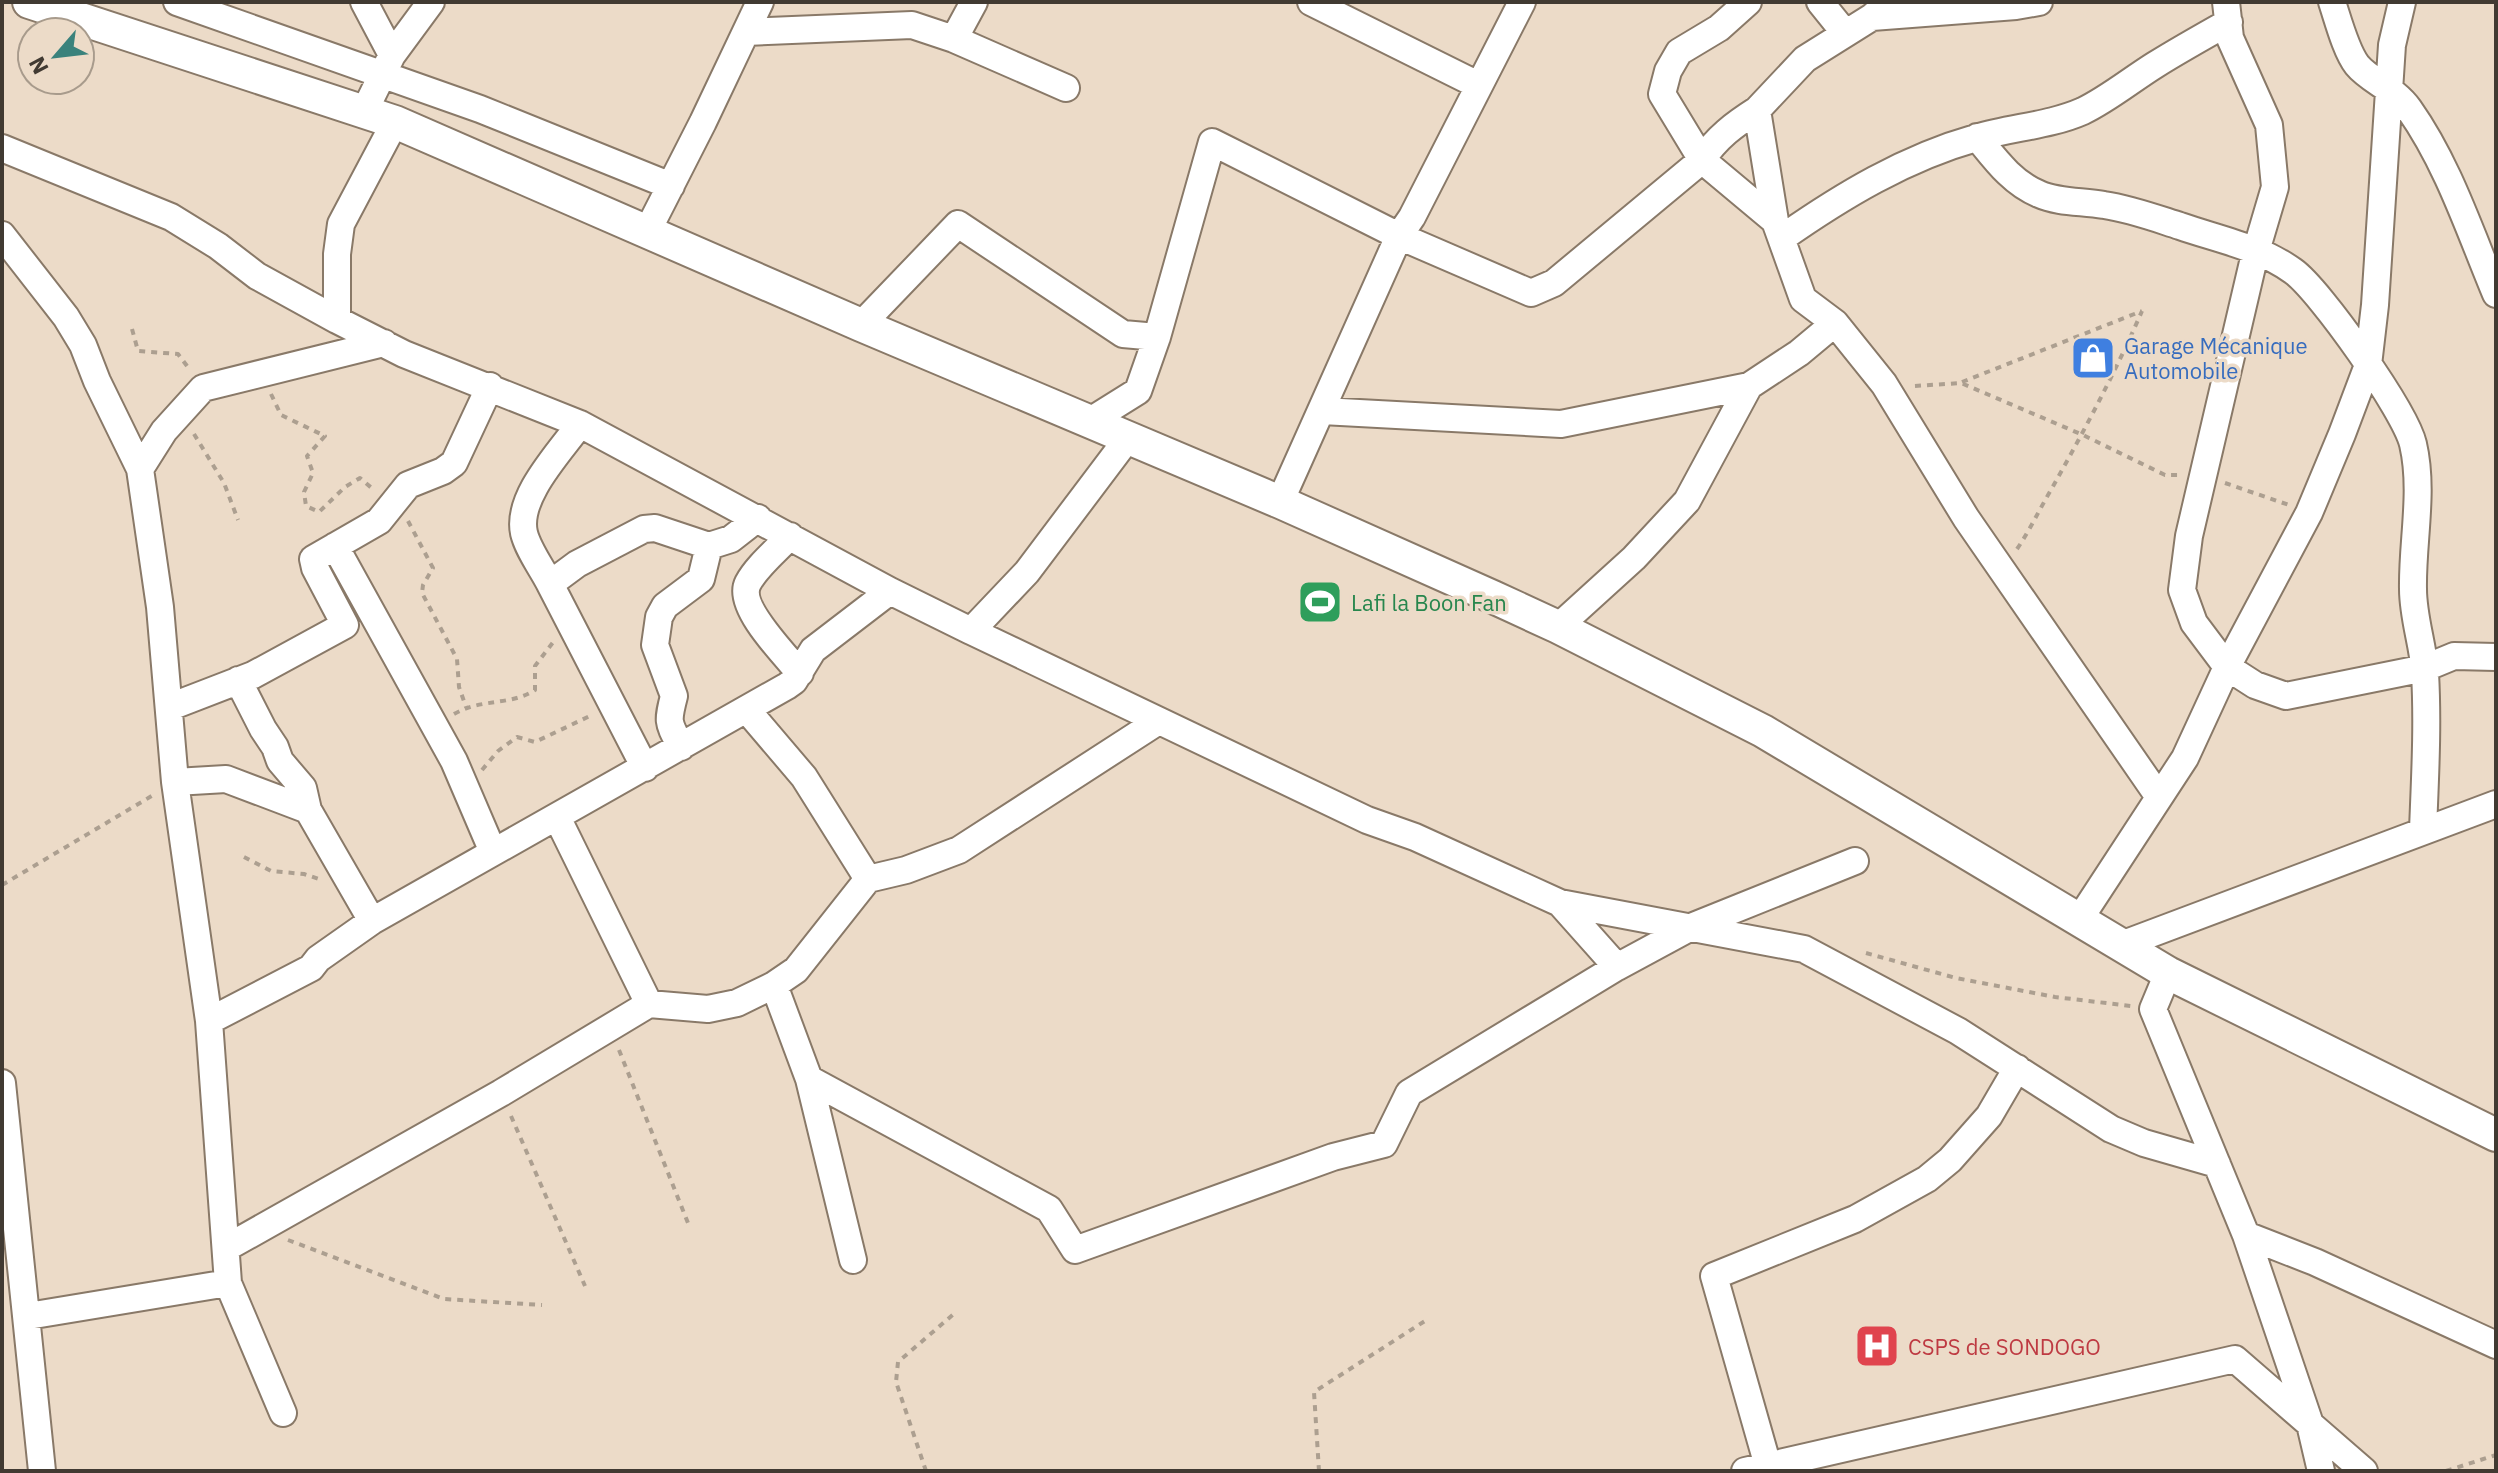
<svg xmlns="http://www.w3.org/2000/svg" width="2498" height="1473" viewBox="0 0 2498 1473" font-family="'IBM Plex Sans',sans-serif">
<style>
.lines{fill:none;stroke-linecap:round;stroke-linejoin:round}
.minor-casing{stroke:#897968;stroke-width:30}
.tertiary-casing{stroke:#897968;stroke-width:36}
.path{stroke:#ac9f90;stroke-width:4;stroke-dasharray:6 6;stroke-linecap:butt}
.minor{stroke:#fff;stroke-width:26}
.tertiary{stroke:#fff;stroke-width:32}
.labels{text-anchor:middle;dominant-baseline:central;stroke-width:7;stroke-linejoin:round;paint-order:stroke}
.shop-label{font-size:22px;fill:#366cbe;stroke:#ecdbc8;text-anchor:start}
.leisure-label{font-size:22px;fill:#27864d;stroke:#ecdbc8;text-anchor:start}
.health-label{font-size:22px;fill:#be3a42;stroke:#ecdbc8;text-anchor:start}
</style>
<rect width="100%" height="100%" fill="#ecdbc8"/>
<g class="lines">
<g class="minor-casing">
<path id="minor" d="M177 2 480 109 671 186
M364 2 392 55
M1311 2 1478 85
M1748 2 1719 28 1679 52 1668 71 1662 94 1702 160C1716 138 1735 124 1757 110
M1820 2 1845 33
M2226 2 2230 38 2269 125 2275 187 2254 258 2189 536 2182 590 2194 623 2227 667 2255 685 2286 696 2425 668 2454 656 2496 657
M2332 2C2338 20 2346 51 2357 65 2370 81 2394 88 2409 109 2448 164 2470 232 2496 294
M1872 17 2016 6 2039 2
M746 32 912 25 954 39 974 2
M954 39 1066 88
M363 114 392 55 431 2
M1977 137C1995 159 2012 183 2039 194 2059 203 2083 201 2104 205 2131 209 2155 218 2180 226 2217 239 2260 247 2293 271 2320 290 2405 411 2413 444 2424 491 2412 542 2413 589 2413 618 2423 644 2425 673 2428 725 2425 778 2423 830
M2 148 171 217 218 246 257 276 337 320 404 354 580 424 890 591
M1775 221 1757 110 1805 59 1872 17 1889 2
M647 232 703 122 760 2
M2 235 66 317 83 345 97 381 140 469
M1782 238C1842 196 1905 158 1976 138 2012 127 2049 126 2083 111 2108 99 2131 80 2155 65 2179 50 2204 36 2229 22
M337 320V254L341 224 395 122
M861 325 958 224 1123 334 1157 337
M1322 411 1561 424 1749 386
M1090 421 1138 391 1157 337 1212 142 1399 236 1531 293 1554 283 1702 160 1775 221 1803 299 1835 323 1884 384 1966 518 2159 797
M1280 502 1399 236 1412 217 1522 2
M790 536C777 550 757 566 748 583 736 606 785 655 800 673
M335 546 454 761 493 852
M550 584C542 568 528 550 524 533 516 497 560 452 580 424
M1558 627 1634 558 1687 501 1749 386 1799 353 1835 323
M971 631 1367 820 1415 837 1560 903 1617 967
M238 680 263 729 275 747 280 761 303 788 308 810
M170 707 253 675 345 625 315 568 313 559 379 521 408 485 443 471 454 463 490 386
M747 710 804 777 868 879
M681 747C668 722 667 723 674 696L655 645 659 617 665 606 701 579 709 546
M645 768 550 584 577 564 644 529 655 528 709 546 731 539 758 518
M175 782 226 779 308 810 372 921
M557 817 649 1004
M1560 903 1804 949 1958 1031 2111 1129 2144 1143 2217 1164
M2079 920 2185 758 2227 667 2309 513 2342 434 2368 365 2375 305 2392 45 2402 2
M2121 945 2496 804
M2168 973 2153 1009 2246 1235 2310 1424 2321 1471
M774 985 809 1079 853 1260
M209 1021 311 968 318 959 372 921 787 686 794 681 813 650 890 591 971 631 1027 572 1128 438
M809 1079 1049 1209 1075 1250 1333 1157 1384 1144 1409 1093 1617 967 1691 927 1855 861
M2 1083 42 1471
M2246 1235 2315 1262 2496 1345
M226 1248 501 1093 649 1004 708 1009 737 1003 774 985 796 970 868 879 906 870 959 850 1157 722
M28 1316 228 1283
M283 1413 228 1283 209 1021 175 782 160 607 140 469 164 431 203 388 384 343
M1768 1466 1714 1276 1855 1219 1927 1179 1950 1160 1989 1116 2017 1068
M1745 1471 2235 1359 2364 1471"/>
</g>
<g class="tertiary-casing">
<path id="tertiary" d="M29 2 395 122 861 325 1280 502 1493 597 1558 627 1763 731 2168 973 2496 1135"/>
</g>
<path class="path" d="M132 329 138 351 178 354 190 370
M1962 382 2142 311
M1915 386 1961 383 2083 435 2165 475H2178
M271 394 281 415 325 436 307 456 313 473 304 492 306 506 319 512 345 487 360 478 374 490
M194 434 224 483 238 520
M2225 483 2289 505
M408 521 433 568 423 585 422 593 457 659 459 687 466 707
M2017 549C2030 530 2039 510 2051 490 2084 431 2115 373 2142 311
M454 714C482 698 510 706 535 690V666L554 641
M482 770 498 751 517 737 535 742 592 715
M244 857 271 871 304 874 319 879
M2 885 155 794
M1866 953 1956 978 2055 997 2131 1006
M619 1050 688 1223
M511 1116 585 1286
M288 1240 444 1299 542 1305
M926 1471 896 1382 898 1362 956 1312
M1319 1471 1314 1392 1428 1319
M2446 1471 2496 1455"/>
<use href="#minor" class="minor"/>
<use href="#tertiary" class="tertiary"/>
</g>
<defs>
<g id="shop-square" transform="scale(2.3)"><rect x="-9" y="-9" width="18" height="18" rx="4" fill="#3f7fe0" stroke="#ecdbc8"/><path d="M-5-2.5h2.3a2.7 3.5 0 0 1 5.4 0H5L5.5 6h-11ZM-1.5-2.5h3a1.5 2.3 0 0 0-3 0Z" fill="#fff"/></g>
<g id="stadium-square" transform="scale(2.3)"><rect x="-9" y="-9" width="18" height="18" rx="4" fill="#2e9e5b" stroke="#ecdbc8"/><path d="M0-5a6.5 5 0 1 0 0 10a6.5 5 0 1 0 0-10ZM-3.5-1.8h7v3.6h-7Z" fill="#fff"/></g>
<g id="hospital-square" transform="scale(2.3)"><rect x="-9" y="-9" width="18" height="18" rx="4" fill="#e0444e" stroke="#ecdbc8"/><path d="M-5-5h3v3.5h4V-5h3V5h-3V1.5h-4V5h-3Z" fill="#fff"/></g>
</defs>
<g fill-rule="evenodd">
<use href="#shop-square" x="2093" y="358"/>
<use href="#stadium-square" x="1320" y="602"/>
<use href="#hospital-square" x="1877" y="1346"/>
</g>
<g class="labels">
<g class="shop-label">
<text x="2124" y="345">Garage Mécanique<tspan x="2124" dy="25">Automobile</tspan></text>
</g>
<g class="leisure-label">
<text x="1351" y="602">Lafi la Boon Fan</text>
</g>
<g class="health-label">
<text x="1908" y="1346">CSPS de SONDOGO</text>
</g>
</g>
<rect width="2498" height="1473" fill="none" stroke="#413a32" stroke-width="8"/>
<g transform="translate(56 56) rotate(242)"><circle r="38" fill="#ecdbc8" stroke="#a89b8c" stroke-width="2"/>
<path d="M0-6L14 30L0 20L-14 30Z" fill="#3a827c"/>
<text y="-12" font-size="22" font-weight="bold" text-anchor="middle" fill="#413a32">N</text>
</g>
</svg>
